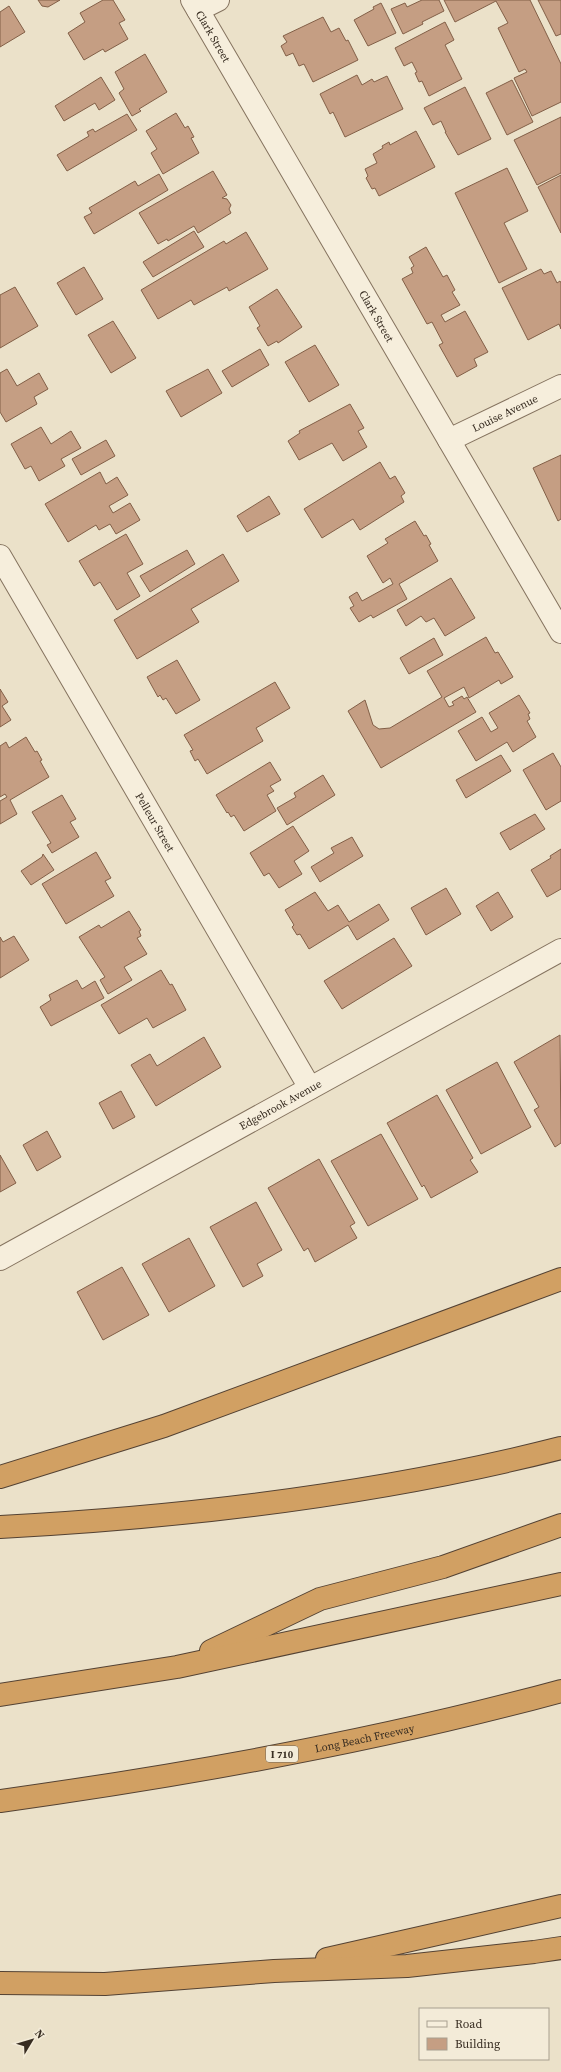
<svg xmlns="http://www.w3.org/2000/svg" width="561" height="2072" viewBox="0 0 561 2072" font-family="'Source Serif 4',serif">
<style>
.building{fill:#c59e83;stroke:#825f47}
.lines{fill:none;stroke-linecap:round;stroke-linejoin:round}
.minor-casing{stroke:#85735f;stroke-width:24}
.motorway-casing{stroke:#544233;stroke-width:24}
.minor{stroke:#f6eedc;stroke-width:22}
.motorway{stroke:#d1a063;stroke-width:22}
.labels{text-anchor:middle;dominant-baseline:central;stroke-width:4;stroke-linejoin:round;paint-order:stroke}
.shield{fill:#f3ebd8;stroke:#6f6558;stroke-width:1}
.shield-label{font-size:10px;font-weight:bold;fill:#372c21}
.street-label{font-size:11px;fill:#372c21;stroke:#f3ebd8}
</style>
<rect width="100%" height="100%" fill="#ebe1c9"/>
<path class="building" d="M38 0H60L48 7 42 6Z
M103 0H113L125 20 119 23 128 39 105 52 103 49 84 60 68 33 85 22 80 13Z
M422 0H439L444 11 422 22 423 24 403 34 391 9 405 3 407 7Z
M444 0H530L561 64V102L532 116 514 78 527 72 525 69 519 72 498 28 508 23 496 1 455 22Z
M538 0H561V34L556 36Z
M381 3 396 33 368 46 354 20 374 9 373 7Z
M9 6 25 32 0 47V12Z
M323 17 331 32 339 28 346 41 348 40 358 60 313 82 304 64 299 66 293 53 286 56 281 46 287 42 283 36Z
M445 22 454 40 445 45 462 79 429 96 422 81 419 82 415 73 417 72 412 62 404 66 395 48Z
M145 54 167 92 139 109 141 111 132 116 119 93 124 89 115 72Z
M357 75 362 85 372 79 374 82 387 76 403 109 345 137 333 112 330 114 320 94Z
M101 77 115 100 99 110 95 103 64 121 55 106Z
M512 80 533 122 507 135 486 93Z
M465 87 491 139 458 155 445 132H446L441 121 433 125 424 108Z
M176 113 185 128 188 126 194 137 191 138 199 153 163 174 151 153 157 149 146 131Z
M127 114 137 130 67 171 57 155 89 136 87 132 93 129 95 132Z
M561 117V173L537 185 514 140Z
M416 131 435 167 379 196 375 188 372 189 366 178 368 176 365 169 377 163 373 154 383 148 382 146 389 142 390 145Z
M507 168 528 211 504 223 527 269 499 283 455 193Z
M213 171 227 195 222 198 227 199 231 205 229 209 231 213 198 233 194 226 168 241 167 239 158 244 139 213Z
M159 174 168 190 94 234 84 217 92 213 89 208 135 181 138 186Z
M561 175V233L538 187Z
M194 231 204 247 153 277 143 262Z
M246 232 268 269 229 291 227 287 194 305 191 300 158 319 141 290 224 241 226 244Z
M426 247 443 277 447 275 455 290 452 292 460 305 441 315 445 322 465 311 488 352 474 359 477 366 457 377 439 345 443 343 432 322 427 324 402 279 413 273 411 268 414 266 409 257Z
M84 267 103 299 76 315 57 283Z
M541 269 544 274 551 271 557 283 560 281 561 283V329L559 324 528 340 502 288Z
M15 287 38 326 0 348V295Z
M277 289 302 327 278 343 277 341 268 346 257 328 260 326 249 307Z
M113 321 136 358 111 373 88 335Z
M315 345 339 385 309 402 285 362Z
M260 349 269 365 232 387 222 371Z
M7 369 17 386 39 373 48 389 34 397 37 404 6 422 0 412V373Z
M208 369 222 393 181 417 166 391Z
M350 404 364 428 358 431 367 447 343 461 332 443 299 460 288 441 300 433 299 431Z
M41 427 51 444 71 431 81 448 61 459 65 466 39 481 31 466 25 469 11 444Z
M106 440 115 456 81 475 72 459Z
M561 455V519L558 521 533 468Z
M380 462 390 479 395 476 405 493 401 496 404 502 360 530 353 519 322 538 304 509Z
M100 472 106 484 117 477 128 495 109 506 113 513 130 503 140 520 116 534 110 524 99 530 96 525 68 542 45 504Z
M269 496 280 514 247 532 237 516Z
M415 521 424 536 426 535 431 544 429 545 438 561 399 584 407 599 373 618 371 615 359 622 350 608 354 606 349 597 357 592 362 601 393 584 390 578 383 583 367 556 388 543 385 539Z
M126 534 143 564 127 573 140 596 117 610 100 582 94 586 79 561Z
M187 550 195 564 150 592 140 576Z
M223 554 239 581 191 609 199 622 137 659 114 620Z
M451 578 475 618 445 636 434 618 426 622 421 616 406 626 397 610Z
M486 637 495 653 498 652 513 677 501 684 499 680 469 698 464 687 444 698 449 707 454 705 452 702 462 696 464 699 467 697 476 712 381 768 348 711 365 700 373 725 379 729 390 728 442 697 427 671Z
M434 638 443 655 409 674 400 658Z
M177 660 200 700 176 714 166 698 163 700 160 695 158 697 147 677Z
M275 682 290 708 256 728 263 741 207 774 198 759 195 761 190 751 193 750 184 735Z
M0 689 8 702 2 706 11 720 0 727Z
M519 695 530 713 528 714 530 719 527 721 536 737 513 752 507 742 476 761 458 731 482 717 491 732 498 728 489 713Z
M26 737 35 752 37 751 42 760 40 761 49 777 10 800 17 814 0 824V801L7 797 5 794 0 797V746L6 742 9 748Z
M553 753 561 767V801L546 810 523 770Z
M501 755 511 771 466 798 456 780Z
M270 762 281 780 270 786 274 791 267 795 276 811 244 831 234 815 231 817 228 812 227 813 216 795Z
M323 775 335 795 287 825 277 808 296 797 294 793Z
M62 795 76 819 70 822 79 837 52 853 47 845 51 843 32 812Z
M535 814 545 829 510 850 500 833Z
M293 826 309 851 294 861 302 874 279 888 269 873 264 876 250 853Z
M352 837 363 856 320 882 311 867 334 853 331 848Z
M561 849V889L547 897 531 870 551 858 550 856Z
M96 852 111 878 105 881 114 896 66 924 42 884Z
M43 854 54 870 31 885 21 871 42 857Z
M446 888 461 914 426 935 411 908Z
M315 892 328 911 338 905 349 922 379 904 389 920 357 940 348 925 309 949 300 934 297 935 292 927 294 925 285 910Z
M498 892 513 917 491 931 476 906Z
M129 911 141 930 139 931 141 936 137 938 147 954 124 967 132 980 108 994 100 980 105 977 79 937 99 925 101 928Z
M14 936 29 960 0 978V937L3 942Z
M394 938 412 966 342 1009 324 981Z
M161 970 170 985 172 984 186 1010 153 1028 147 1018 119 1034 101 1005Z
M77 980 82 989 95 981 104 998 51 1026 40 1007 51 1000 49 995Z
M560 1035 561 1143 555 1147 534 1110 539 1107 514 1062Z
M204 1037 221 1067 156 1106 131 1065 150 1054 157 1066Z
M497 1062 531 1127 481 1154 446 1090Z
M121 1091 135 1117 113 1129 99 1103Z
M437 1095 473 1158 470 1160 478 1172 431 1198 424 1185 422 1187 387 1123Z
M47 1131 61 1157 37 1171 23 1145Z
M381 1134 418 1199 368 1226 331 1161Z
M0 1155 16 1183 0 1192Z
M319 1159 355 1223 350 1226 357 1238 315 1262 308 1248 304 1251 268 1188Z
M256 1202 282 1250 257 1264 263 1276 243 1287 210 1227Z
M189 1238 215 1286 169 1312 142 1264Z
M122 1267 149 1315 103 1340 77 1292Z"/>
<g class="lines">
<g class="minor-casing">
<g id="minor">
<path id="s1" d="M192 0 561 632"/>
<path d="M198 10 218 0"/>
<path id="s2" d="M449 440 561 386"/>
<path id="s3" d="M0 556 310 1088"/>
<path id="s4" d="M0 1259 561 950"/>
</g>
</g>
<g class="motorway-casing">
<g id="motorway">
<path d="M0 1477 164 1426 561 1279"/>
<path d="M0 1527C189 1517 377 1495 561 1448"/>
<path d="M211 1651 320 1599 443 1567 561 1525"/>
<path d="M0 1695 177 1667 561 1584"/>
<path id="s5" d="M0 1801C188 1775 378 1741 561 1691"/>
<path d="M327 1959 561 1906"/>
<path d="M0 1983 105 1984 274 1971 407 1966 534 1952 561 1948"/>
</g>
</g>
<use href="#minor" class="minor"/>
<use href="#motorway" class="motorway"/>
</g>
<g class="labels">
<rect class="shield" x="266" y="1746" width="32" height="16" rx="3"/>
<g class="shield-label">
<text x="282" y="1754">I 710</text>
</g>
<g class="street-label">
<text stroke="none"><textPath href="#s1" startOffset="42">Clark Street</textPath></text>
<text stroke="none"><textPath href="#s1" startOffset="366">Clark Street</textPath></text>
<text stroke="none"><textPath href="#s2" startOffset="62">Louise Avenue</textPath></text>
<text stroke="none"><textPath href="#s3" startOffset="308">Pelleur Street</textPath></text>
<text stroke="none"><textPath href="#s4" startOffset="320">Edgebrook Avenue</textPath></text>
<text stroke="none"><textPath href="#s5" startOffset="370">Long Beach Freeway</textPath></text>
</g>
</g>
<rect x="419" y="2008" width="130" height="52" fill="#f3ebd8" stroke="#a89f8f"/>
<rect x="427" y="2021" width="20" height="6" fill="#f6eedc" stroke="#a89f8f"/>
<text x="455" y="2028" font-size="12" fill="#372c21">Road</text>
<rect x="427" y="2038" width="20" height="12" fill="#c59e83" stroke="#a89f8f"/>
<text x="455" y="2048" font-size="12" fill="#372c21">Building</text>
<g transform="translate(32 2040) rotate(52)" stroke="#f3ebd8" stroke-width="3" paint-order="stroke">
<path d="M0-3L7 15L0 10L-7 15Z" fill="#372c21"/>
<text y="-6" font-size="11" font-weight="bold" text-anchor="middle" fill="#372c21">N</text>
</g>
</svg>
